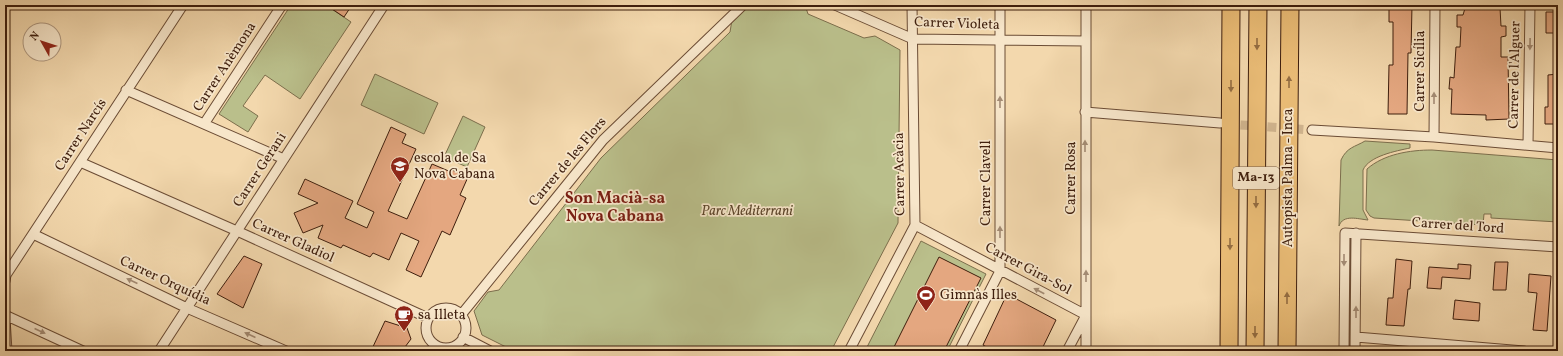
<svg xmlns="http://www.w3.org/2000/svg" width="1563" height="356" viewBox="0 0 1563 356" font-family="Vollkorn,serif">
<style>
.green{fill:#babf8b;stroke:#7c6e4c}
.building{fill:#e4a780;stroke:#3e1e0d}
.lines{fill:none;stroke-linecap:round;stroke-linejoin:round}
.street-tunnel{stroke:#cfb38d;stroke-width:9;stroke-dasharray:9 4.5;stroke-linecap:butt}
.street-casing{stroke:#6b4c35;stroke-width:11}
.highway-casing{stroke:#3e1e0d;stroke-width:19}
.street{stroke:#f7e6ca;stroke-width:9}
.highway{stroke:#eabc76;stroke-width:17}
.oneway{fill:#946d42}
.oneway2{fill:#a48c75}
.labels{text-anchor:middle;dominant-baseline:central;stroke-width:3.5;stroke-linejoin:round;paint-order:stroke}
.shield{fill:#f7e6ca;stroke:#765a46;stroke-width:1}
.shield-label{font-size:13px;font-weight:bold;fill:#3e1e0d}
.street-label{font-size:14px;fill:#3e1e0d;stroke:#f7e6ca}
.poi-label{font-size:14px;fill:#3e1e0d;stroke:#f7e6ca;text-anchor:start}
.park-label{font-size:14px;font-style:italic;fill:#5d462c;stroke:#f7e6ca}
.quarter-label{font-size:16px;font-weight:bold;fill:#7a1f14;stroke:#f7e6ca}
</style>
<rect width="100%" height="100%" fill="#f3d8ad"/>
<filter id="stains"><feTurbulence type="fractalNoise" baseFrequency=".005" numOctaves="4"/><feColorMatrix values="0 0 0 0 .2 0 0 0 0 .09 0 0 0 0 .02 0 0 0 .5 -.17"/></filter>
<radialGradient id="worn" r=".72"><stop offset=".6" stop-color="#630" stop-opacity="0"/><stop offset="1" stop-color="#630" stop-opacity=".3"/></radialGradient>
<path class="green" d="M291 5H326L351 22 300 99 265 75 243 106 258 116 248 132 219 114Z
M750 5H805L808 14 864 38 875 36 900 50 898 223 831 351H514L482 335 474 311 488 292 499 290 601 158 730 32 732 20Z
M375 74 438 103 424 134 361 105Z
M463 116 485 127 467 167 444 157Z
M1365 141 1410 144V148C1396 151 1369 156 1363 170V210L1368 220C1358 219 1343 214 1339 226L1341 160C1347 147 1355 147 1365 141Z
M1432 150 1558 160V222L1491 218V214H1484L1483 225 1374 218 1370 216 1366 210 1367 169C1384 154 1410 150 1432 150Z
M921 241 986 274 947 351H865Z"/>
<path class="building" d="M326 5H352L344 17Z
M1389 5H1412L1411 53H1408L1407 114H1388L1389 65H1393V22H1389Z
M1466 5H1469L1472 8H1500L1501 26H1506V36L1501 37V57H1508L1509 119 1486 120V115L1451 114 1452 89H1449L1450 77 1454 78 1456 47H1460L1461 27H1457V15H1463Z
M1546 12H1558V33H1546Z
M1558 74V124H1545V107H1548V75Z
M391 127 406 134 402 143 416 149 388 211 407 219 432 164 451 172 452 170 468 177 460 195 466 198 450 235 442 231 421 277 406 270 419 241 401 233 389 260 373 253 370 257 343 245 341 248 318 238 323 225 303 233 294 213 318 203 298 194 305 179 353 201 345 218 367 228 374 212 357 204Z
M244 256 262 264 243 308 217 294Z
M939 257 981 278 944 351H892Z
M1396 259 1412 261 1410 289H1408L1404 326 1386 325 1388 298H1393Z
M1495 262H1508L1506 290H1493Z
M1458 264 1471 265 1470 279 1442 277 1441 289 1427 288 1429 267 1458 269Z
M1529 274 1551 276 1547 331 1533 330 1537 293 1528 292Z
M1007 294 1056 320 1041 351H994L983 345Z
M1455 300 1480 303 1479 321 1453 319Z
M385 321 407 328 411 339 402 351H371Z"/>
<g class="lines">
<path class="street-tunnel" d="M1227 124 1312 130"/>
<g class="street-casing">
<path id="street" d="M835 5 913 39 1086 41
M1086 5V351
M126 90 284 159
M1085 112 1220 123
M204 124 282 5
M1312 130 1434 137 1558 148
M1434 137 1435 5
M1528 145 1530 5
M80 162 237 231 428 318
M915 225 1086 315
M33 234 187 308 286 351
M5 281 6 275 183 5
M426 328a20 20 0 1 1 40 0a20 20 0 1 1-40 0Z
M5 315 83 351
M461 315 603 140 743 5
M5 318 7 351
M463 337 490 351
M1356 337 1524 351
M159 351 384 5
M849 351 915 225 912 5
M959 351 1000 271V5
M1067 351 1085 317
M1344 351 1345 233 1558 247
M1355 351 1356 233"/>
</g>
<g class="highway-casing">
<path id="highway" d="M1229 351 1231 5
M1255 351 1258 5
M1287 351 1290 5"/>
</g>
<use href="#street" class="street"/>
<use href="#highway" class="highway"/>
</g>
<defs><path id="oneway-solid" d="M-6-.8H1V-3.2L6.5 0L1 3.2V.8H-6Z"/></defs>
<g class="oneway">
<use href="#oneway-solid" transform="translate(1257 44) rotate(90)"/>
<use href="#oneway-solid" transform="translate(1289 82) rotate(-90)"/>
<use href="#oneway-solid" transform="translate(1231 86) rotate(90)"/>
<use href="#oneway-solid" transform="translate(1256 202) rotate(90)"/>
<use href="#oneway-solid" transform="translate(1230 244) rotate(90)"/>
<use href="#oneway-solid" transform="translate(1287 298) rotate(-90)"/>
<use href="#oneway-solid" transform="translate(1255 332) rotate(90)"/>
</g>
<g class="oneway2">
<use href="#oneway-solid" transform="translate(1530 44) rotate(91)"/>
<use href="#oneway-solid" transform="translate(1434 98) rotate(-90)"/>
<use href="#oneway-solid" transform="translate(1000 102) rotate(-90)"/>
<use href="#oneway-solid" transform="translate(1085 146) rotate(-90)"/>
<use href="#oneway-solid" transform="translate(1000 232) rotate(-90)"/>
<use href="#oneway-solid" transform="translate(1344 260) rotate(90)"/>
<use href="#oneway-solid" transform="translate(1086 276) rotate(-90)"/>
<use href="#oneway-solid" transform="translate(132 281) rotate(-155)"/>
<use href="#oneway-solid" transform="translate(1039 291) rotate(-152)"/>
<use href="#oneway-solid" transform="translate(1356 312) rotate(-90)"/>
<use href="#oneway-solid" transform="translate(40 331) rotate(25)"/>
<use href="#oneway-solid" transform="translate(250 335) rotate(-156)"/>
</g>
<defs>
<g id="school-pin" transform="scale(1)"><path d="M0 17L-7.5 6A9.5 9.5 0 1 1 7.5 6Z" fill="#8f2418" stroke="#f7e6ca"/><path d="M0-5L7-2L0 1L-7-2ZM-4 1L0 2.5L4 1V4Q0 6-4 4Z" fill="#fff"/></g>
<g id="stadium-pin" transform="scale(1)"><path d="M0 17L-7.5 6A9.5 9.5 0 1 1 7.5 6Z" fill="#8f2418" stroke="#f7e6ca"/><path d="M0-5a6.5 5 0 1 0 0 10a6.5 5 0 1 0 0-10ZM-3.5-1.8h7v3.6h-7Z" fill="#fff"/></g>
<g id="cafe-pin" transform="scale(1)"><path d="M0 17L-7.5 6A9.5 9.5 0 1 1 7.5 6Z" fill="#8f2418" stroke="#f7e6ca"/><path d="M-5.5-4.5H6V0H3Q3 3.5 0 3.5H-2.5Q-5.5 3.5-5.5 0ZM3-3.2v2h1.7v-2ZM-6 4.5H4V6H-6Z" fill="#fff"/></g>
</defs>
<g fill-rule="evenodd">
<use href="#school-pin" x="400" y="166"/>
<use href="#stadium-pin" x="926" y="295"/>
<use href="#cafe-pin" x="404" y="315"/>
</g>
<g class="labels">
<rect class="shield" x="1233" y="167" width="46" height="22" rx="3"/>
<g class="shield-label">
<text x="1256" y="178">Ma-13</text>
</g>
<g class="street-label">
<text transform="translate(957 24) rotate(2)">Carrer Violeta</text>
<text transform="translate(225 67) rotate(-57)">Carrer Anèmona</text>
<text transform="translate(1420 71) rotate(-90)">Carrer Sicília</text>
<text transform="translate(1515 75) rotate(-89)">Carrer de l'Alguer</text>
<text transform="translate(81 135) rotate(-57)">Carrer Narcís</text>
<text transform="translate(568 162) rotate(-50)">Carrer de les Flors</text>
<text transform="translate(260 170) rotate(-57)">Carrer Gerani</text>
<text transform="translate(900 174) rotate(-91)">Carrer Acàcia</text>
<text transform="translate(1071 178) rotate(-90)">Carrer Rosa</text>
<text transform="translate(1288 178) rotate(-90)">Autopista Palma - Inca</text>
<text transform="translate(986 183) rotate(-90)">Carrer Clavell</text>
<text transform="translate(1458 226) rotate(4)">Carrer del Tord</text>
<text transform="translate(293 241) rotate(24)">Carrer Gladiol</text>
<text transform="translate(1028 269) rotate(28)">Carrer Gira-Sol</text>
<text transform="translate(165 281) rotate(25)">Carrer Orquídia</text>
</g>
<g class="poi-label">
<text x="414" y="158">escola de Sa<tspan x="414" dy="16">Nova Cabana</tspan></text>
<text x="940" y="295">Gimnàs Illes</text>
<text x="418" y="315">sa Illeta</text>
</g>
<g class="park-label">
<text x="747" y="211">Parc Mediterrani</text>
</g>
<g class="quarter-label">
<text x="615" y="199">Son Macià-sa<tspan x="615" dy="18">Nova Cabana</tspan></text>
</g>
</g>
<rect width="1563" height="356" fill="none" stroke="#f3d8ad" stroke-width="20"/>
<rect x="6" y="6" width="1551" height="344" fill="none" stroke="#3e1e0d" stroke-width="2"/>
<rect x="10" y="10" width="1543" height="336" fill="none" stroke="#3e1e0d"/>
<g transform="translate(42 42) rotate(309)"><circle r="19" fill="#f7e6ca" stroke="#ad967e"/>
<path d="M0-3L7 15L0 10L-7 15Z" fill="#8f2418"/>
<text y="-6" font-size="11" font-weight="bold" text-anchor="middle" fill="#3e1e0d">N</text>
</g>
<rect width="100%" height="100%" filter="url(#stains)"/>
<rect width="100%" height="100%" fill="url(#worn)"/>
</svg>
